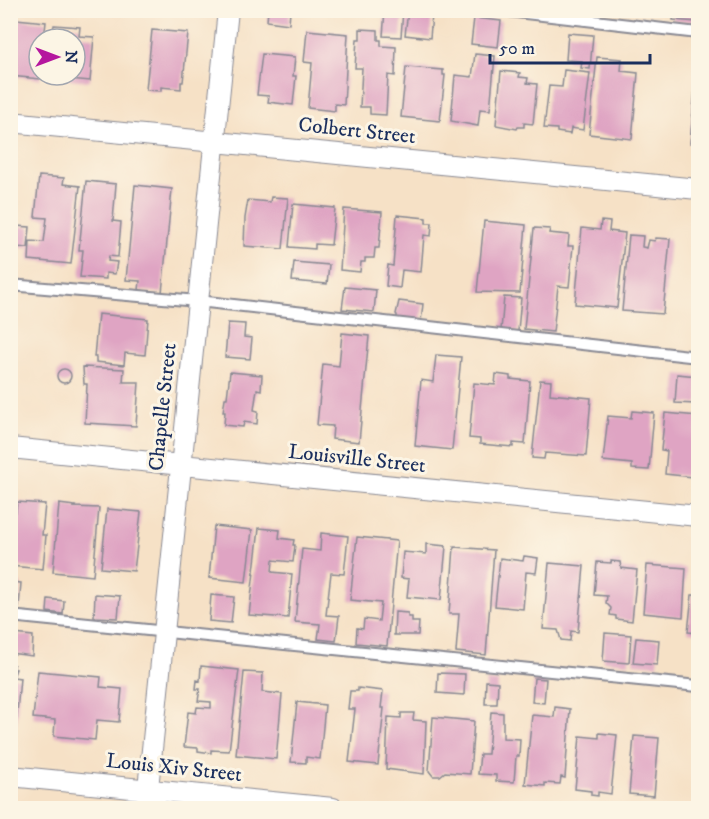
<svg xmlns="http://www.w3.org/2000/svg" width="709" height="819" viewBox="0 0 709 819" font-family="'IM FELL DW Pica',serif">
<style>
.building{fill:#dfa4c3}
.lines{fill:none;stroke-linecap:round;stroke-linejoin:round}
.lane-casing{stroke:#888892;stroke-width:14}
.street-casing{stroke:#888892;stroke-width:22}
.lane{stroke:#fff;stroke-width:10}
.street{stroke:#fff;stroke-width:20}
.labels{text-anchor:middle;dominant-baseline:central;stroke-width:6;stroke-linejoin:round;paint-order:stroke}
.street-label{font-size:21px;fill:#1b2f5e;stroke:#fcf5e5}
</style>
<rect width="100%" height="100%" fill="#fcf5e5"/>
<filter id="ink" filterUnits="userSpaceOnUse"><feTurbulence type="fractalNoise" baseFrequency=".0167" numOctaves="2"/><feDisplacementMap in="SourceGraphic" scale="12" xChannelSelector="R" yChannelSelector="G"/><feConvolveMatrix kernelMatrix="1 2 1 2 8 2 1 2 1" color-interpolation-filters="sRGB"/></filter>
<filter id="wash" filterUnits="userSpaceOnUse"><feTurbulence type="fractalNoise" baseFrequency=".008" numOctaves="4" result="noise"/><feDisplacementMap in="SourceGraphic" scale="24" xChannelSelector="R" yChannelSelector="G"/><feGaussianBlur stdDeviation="1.35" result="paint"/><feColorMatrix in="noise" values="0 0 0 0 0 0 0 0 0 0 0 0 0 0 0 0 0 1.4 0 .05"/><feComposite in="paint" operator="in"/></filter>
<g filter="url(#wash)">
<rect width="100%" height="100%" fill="#f6e1c6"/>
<g id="blocks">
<path class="building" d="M268 10H290L289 24 267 21Z
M385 10H403L401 37 383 36Z
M674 10H698L697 22 673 20Z
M408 11 432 14 430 38 405 35Z
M474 18 501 21 498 47 471 44Z
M16 19 46 22 44 39H39L40 79 10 76V39H14Z
M54 25 80 27 79 36 94 37 90 81 49 77V75H75V39H52Z
M360 29 378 30V40H381V46L396 47 395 76 388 75 386 115 370 114V107H360L362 68H355L357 39H360Z
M152 30 188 33 183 82H181V89L161 87V91L146 90Z
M307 30 348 34 344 105 335 104V111L308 108 312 63 304 62Z
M568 33 593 35 590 69 581 68 582 61 566 60Z
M262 54 295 57 293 76H296L293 105 268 102 269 96 257 95Z
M475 54 495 56 490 110 480 109 478 126 451 121 455 75 472 77Z
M597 57 622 59 621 71 638 73 632 139 589 134Z
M406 67 443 70V75H445L440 121 401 117Z
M564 70 590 73 583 130 571 128 570 134 557 132V129L544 128 549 86 562 87Z
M501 71 520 73 519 77 528 78 527 83 537 84 533 124 524 123V127H518L517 129 496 125Z
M696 78H698V143H690Z
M39 176 64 178 63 184 80 186 71 264 29 260 30 241 44 242 47 218 35 217Z
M86 181 116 184 113 221 121 222 118 257 109 256 108 261 117 262 115 274 106 273V279L80 277 83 250H79Z
M135 185 172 189 162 293 139 290 140 281 126 280Z
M271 197 288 198 283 249 244 246 245 218 248 200 270 202Z
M293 204 335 208 331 245 315 244V249L289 247Z
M344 209 382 212 379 248H375L374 258H365V262H361L360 272 340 270Z
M397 215 426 218V223H432L431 236 424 235 421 272 402 270 400 288 386 286 388 265 393 266Z
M484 221 526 225 520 293 477 292Z
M601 221 610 222 609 231 625 233 617 308 575 304 582 228 600 230Z
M16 226 30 227 28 248 14 247Z
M534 228 550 229 549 233 569 235 568 246H573L569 287 558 286 553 332 524 329Z
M629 235 643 236 642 247 647 248 649 240 655 241 656 238 670 239 663 314 622 311Z
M294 262 329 265 327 284 292 281Z
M345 287 376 290 374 312 342 309Z
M504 297 521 298 518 331 501 330Z
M399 301 423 304 421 322 397 319V315L396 314Z
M98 314 148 319 145 355 125 353 124 365 96 362V357H94Z
M228 323 245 324 244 337 252 338 250 359 225 357Z
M342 333 369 336 359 442 332 439 333 426 317 425 323 364 339 366Z
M436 355 461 357 452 450 415 446 421 380 433 382Z
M83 367 124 369 123 382H139L136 426 85 423 87 384H84Z
M57 376a7 7 0 1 1 14 0a7 7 0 1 1-14 0Z
M230 372 262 375 261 390 257 389 254 410 258 411 257 424 244 422 243 427 224 425 225 412H223L225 398H227Z
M496 374 510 376V379L530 381 525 444 513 443V447L480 444V439L469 438 474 383 495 385Z
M677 374 698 376V401L696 404 675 403Z
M540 380 551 381 550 394 591 398 586 456 545 453 544 459 532 458Z
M632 411 654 413 649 470 632 469V464L603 461 608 416 631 418Z
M665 413 698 416 693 477 665 474 667 451 661 450Z
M17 502 45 504 42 535H46L43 569 10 566 13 536H10V512H16Z
M59 504 75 506 74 507 99 508 93 576 53 572Z
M107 509 141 512 134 571 101 568Z
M214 526 252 530 246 582 209 578Z
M259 528 280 530 279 538 294 540 293 545H295L293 562 273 560 272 572 292 574 288 618 249 615Z
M321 533 348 536 344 574 331 573 326 615 339 616 336 641 318 639 320 624 295 622 302 549 320 551Z
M357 537 397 541 387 646 356 643 357 628 363 629 364 619 379 621 381 603 350 600Z
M426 544 446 546 441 600 407 597 409 579 401 578 403 552 426 554Z
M454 547 494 550 486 655 456 652 459 614H449Z
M524 556 538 558 536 573 526 572 523 609 495 606 500 558 523 561Z
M611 561 620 562 621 568 637 570 632 621 616 619V616L610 615 611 608 606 603 607 596 594 595 597 562 611 563Z
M549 563 584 566 578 632 571 631 570 641 561 640 558 630 543 629Z
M647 565 686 568 683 617 643 613Z
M10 582 21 583 19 607 10 606Z
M95 594 120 596 118 618 94 617Z
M211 595 234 597 231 623 209 621Z
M692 595H698V633L688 632Z
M48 599 64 601 63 614 47 612Z
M395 612 408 613V617H412V622H419L418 635H394Z
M605 633 631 635 629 663 603 661Z
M14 634 33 636 32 656 10 653V635Z
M636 638 659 640 657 665 633 663Z
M10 665H14V669H16L13 677 20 678 16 724 10 723Z
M201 666 239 670 229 751 211 750V753L198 751V748L184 747 188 712 196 713 197 707 211 708V702L198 701 200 689H196L197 680 200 681Z
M38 671 101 677 100 687 122 689 119 722 97 720 95 740 54 736 55 720 33 718Z
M244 672 263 673 262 692 282 694 276 759 236 755Z
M438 673 465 674 464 695 437 693Z
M534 678 546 679 544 703 532 702Z
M486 681 498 682 497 704H485Z
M358 688 383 691 381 708H384L378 765 349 762 355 709H348L350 691H358Z
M297 702 325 705 320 759 306 757V763L291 762Z
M555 707 570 709 565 778 561 777 560 784 545 783V786L525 784 532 715 554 717Z
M491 712 503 713V738L520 739 519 756H516L514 782 496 781V775L478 774 480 754H488Z
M401 713H414L413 720 426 721 424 774 386 769 388 717 401 718Z
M433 717 474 721 470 774 445 772 440 776H433L429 771Z
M599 733 617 735 611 794 598 792V796L591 795V791L575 789 580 736 599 738Z
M634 736 659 738 654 796 629 794Z"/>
</g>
</g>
<g filter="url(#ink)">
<use href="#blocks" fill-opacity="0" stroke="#888892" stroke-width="1.5"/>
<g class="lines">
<g class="lane-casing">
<path id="lane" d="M500 10 698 33
M10 285 198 301 698 357
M10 616 698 686"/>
</g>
<g class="street-casing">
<path id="street" d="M10 122 698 189
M10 448 698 516
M10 776 333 808
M146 808 228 10"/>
</g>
<use href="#lane" class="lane"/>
<use href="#street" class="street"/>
</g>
</g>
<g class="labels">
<g class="street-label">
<text transform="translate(357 131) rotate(6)">Colbert Street</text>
<text transform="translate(163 407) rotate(-84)">Chapelle Street</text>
<text transform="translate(357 459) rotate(6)">Louisville Street</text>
<text transform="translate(174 768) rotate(6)">Louis Xiv Street</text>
</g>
</g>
<rect width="709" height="819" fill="none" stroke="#fcf5e5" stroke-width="36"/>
<g transform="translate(57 57) rotate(90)"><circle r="28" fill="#fcf5e5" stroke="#a2a6af" stroke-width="1.5"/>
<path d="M0-4.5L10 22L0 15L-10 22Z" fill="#b5179e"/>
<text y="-9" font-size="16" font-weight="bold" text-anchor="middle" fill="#1b2f5e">N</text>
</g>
<path d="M490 54v9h160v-9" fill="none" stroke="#1b2f5e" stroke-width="3"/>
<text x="499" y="54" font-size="18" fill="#1b2f5e" stroke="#fcf5e5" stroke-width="4.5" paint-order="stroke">50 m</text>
</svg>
